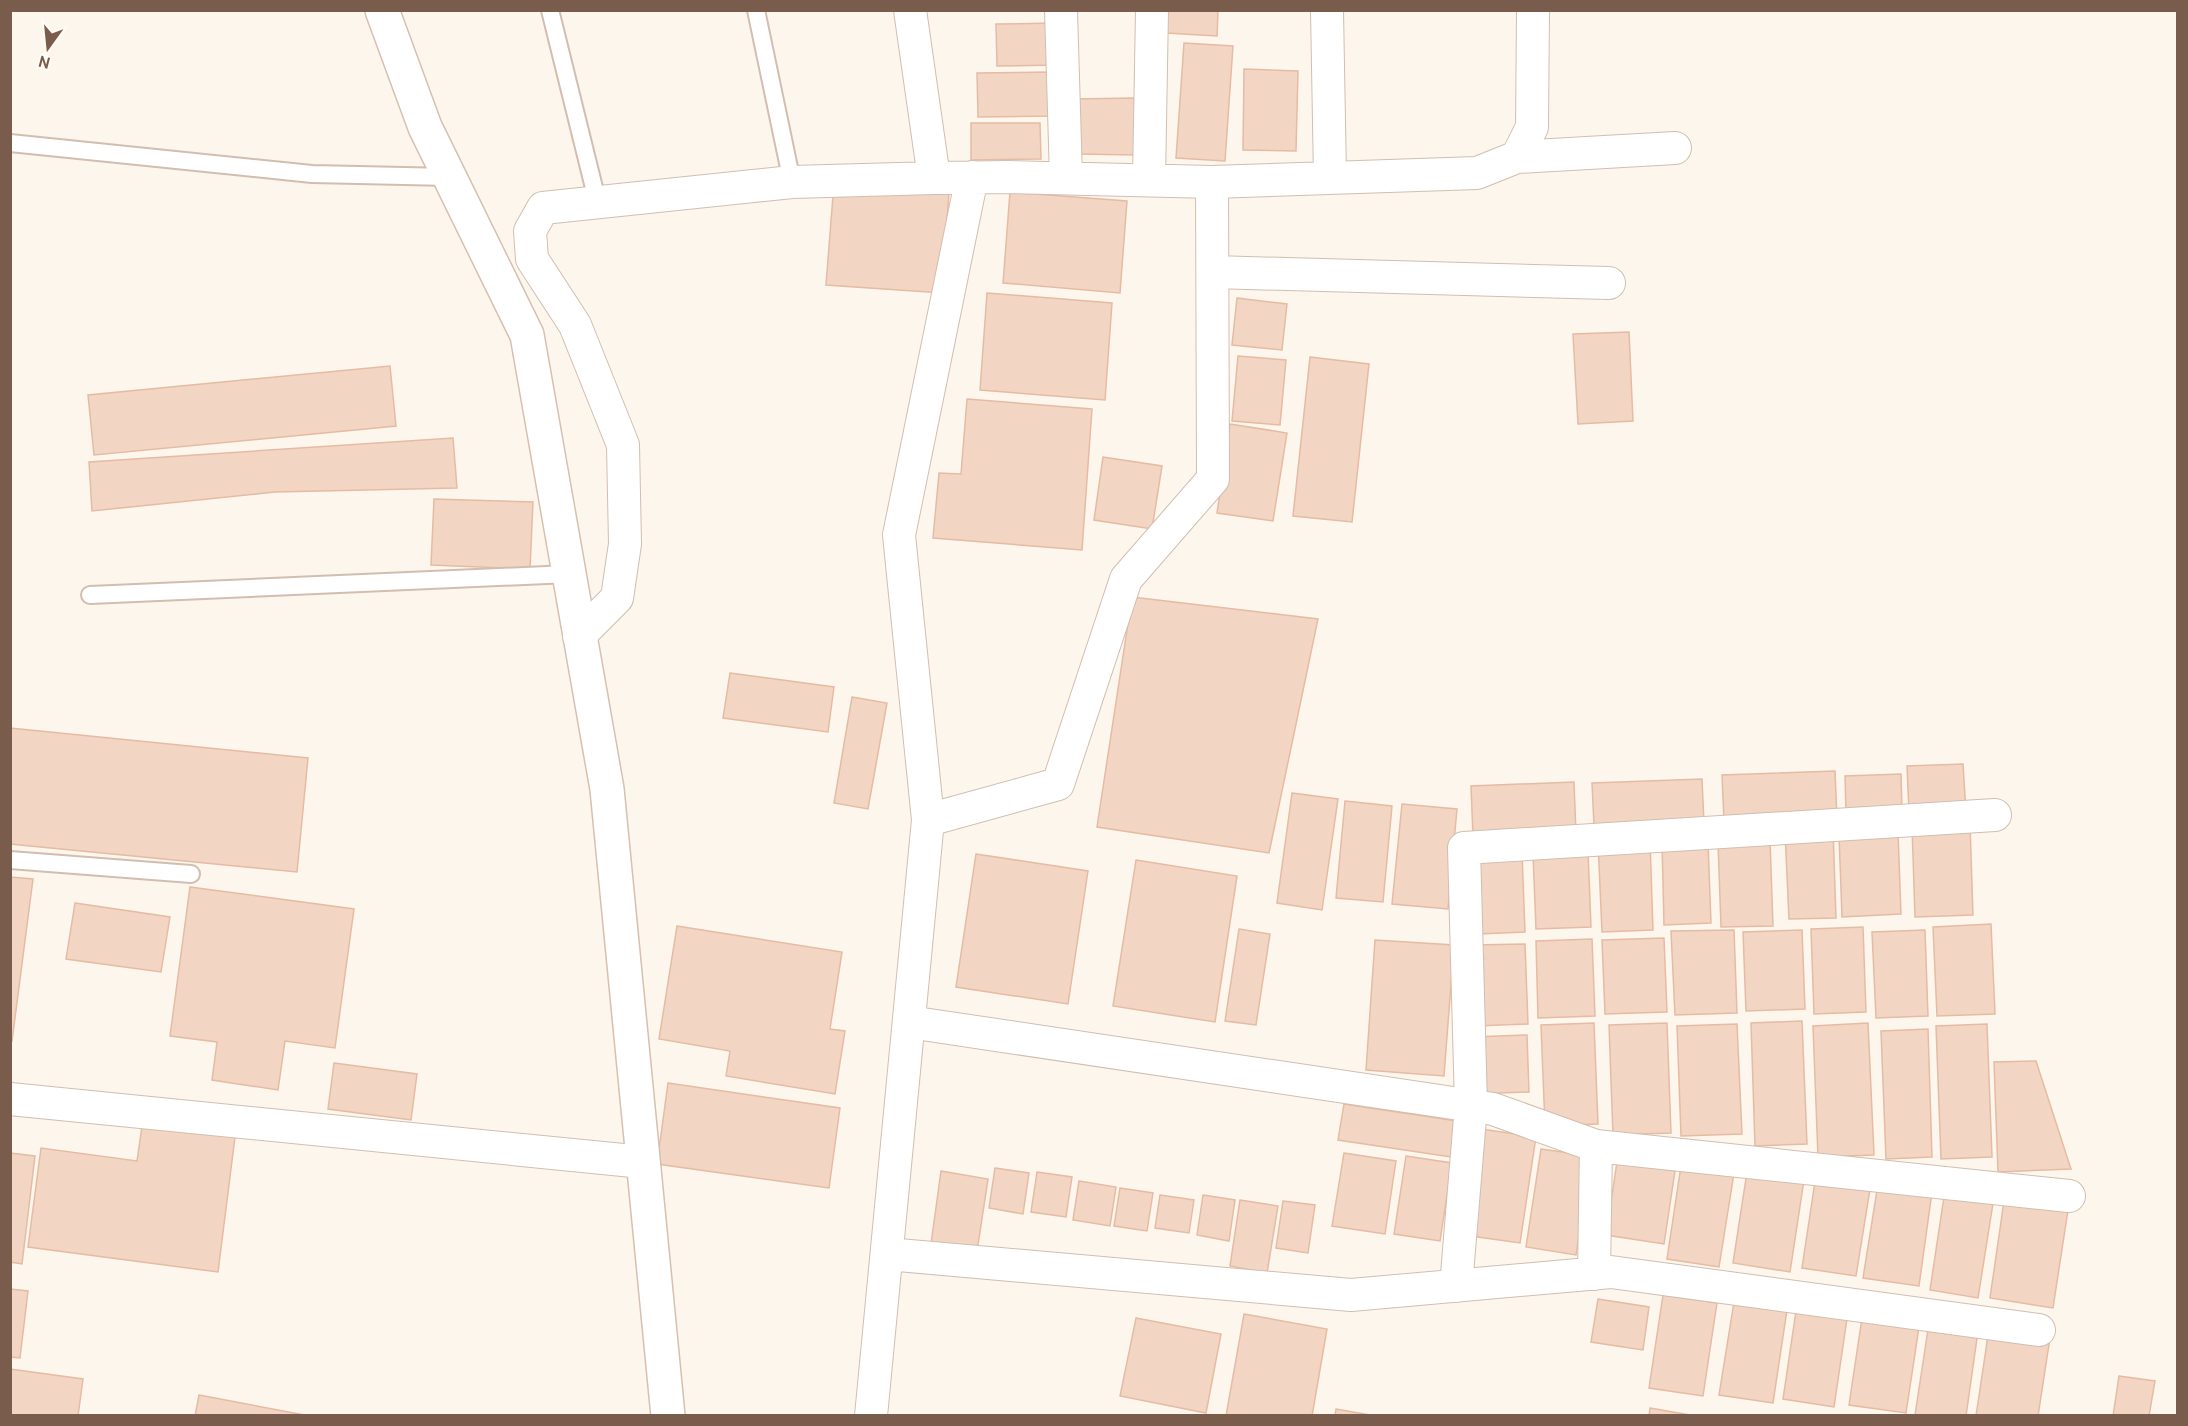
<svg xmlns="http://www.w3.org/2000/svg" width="2188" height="1426" viewBox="0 0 2188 1426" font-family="Cabin,sans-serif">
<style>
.building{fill:#f3d5c3;stroke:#e6bba3;stroke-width:1.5}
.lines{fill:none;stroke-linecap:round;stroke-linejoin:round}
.lane-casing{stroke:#d1beb0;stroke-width:20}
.street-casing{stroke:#d1beb0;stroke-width:34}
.secondary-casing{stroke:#d6c0b0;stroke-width:36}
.lane{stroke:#fff;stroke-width:16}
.street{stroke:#fff;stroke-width:32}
.secondary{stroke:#fff;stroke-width:33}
</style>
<rect width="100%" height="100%" fill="#fdf6ec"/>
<path class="building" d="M1167 10H1218L1217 36 1166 33Z
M1058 23 1060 65 997 66 996 24Z
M1184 43 1233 46 1225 161 1176 158Z
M1244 69 1298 71 1296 151 1243 150Z
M1053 72 1054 116 978 117 977 73Z
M1135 98 1136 155 1077 154 1072 99Z
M971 123H1040L1041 159 971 160Z
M834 183 949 192 942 293 826 285Z
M1010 192 1127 201 1120 293 1003 283Z
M987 293 1112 303 1105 400 980 390Z
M1237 298 1287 304 1282 350 1232 345Z
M1629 332 1633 421 1578 424 1573 334Z
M1238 356 1286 360 1280 425 1232 421Z
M1310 357 1369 364 1352 522 1293 516Z
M390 366 396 426 94 455 88 395Z
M967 399 1092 409 1082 550 933 538 939 473 961 474Z
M1230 424 1287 433 1273 521 1217 513Z
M453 438 457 488 275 492 92 511 89 462Z
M1103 457 1162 466 1152 529 1094 520Z
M434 499 533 502 530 569 431 565Z
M1132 597 1318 619 1269 853 1097 827Z
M730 673 834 687 828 732 723 718Z
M852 697 887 703 868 809 834 803Z
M10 728 308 758 297 872 10 844Z
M1963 764 1966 811 1909 813 1907 766Z
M1835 771 1837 818 1724 821 1722 775Z
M1901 774 1902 811 1846 814 1845 776Z
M1702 779 1704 823 1594 826 1592 783Z
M1574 782 1576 834 1473 837 1471 786Z
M1292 793 1338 799 1322 910 1277 903Z
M1345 801 1392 806 1383 902 1336 898Z
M1402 804 1457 809 1448 909 1392 904Z
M1970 824 1973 915 1915 917 1912 826Z
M1833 829 1836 918 1789 919 1785 831Z
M1898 833 1901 914 1842 917 1839 835Z
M1650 840 1653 930 1602 932 1598 842Z
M1770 840 1773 926 1721 927 1718 842Z
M1708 842 1711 923 1664 925 1662 843Z
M1588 852 1591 927 1536 929 1533 854Z
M1522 853 1525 932 1479 934 1476 854Z
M976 854 1088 871 1068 1004 956 987Z
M1136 860 1237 876 1215 1022 1113 1006Z
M10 877 33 879 12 1041H10Z
M190 887 354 909 335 1048 285 1041 278 1090 212 1080 217 1042 170 1036Z
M75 903 170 917 161 972 66 959Z
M1991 924 1995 1014 1937 1016 1933 927Z
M677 926 842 952 830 1029 845 1031 835 1094 726 1076 730 1051 659 1039Z
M1863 927 1866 1012 1814 1014 1811 929Z
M1239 929 1270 934 1256 1025 1225 1021Z
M1734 930 1737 1013 1675 1015 1671 931Z
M1802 930 1805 1009 1746 1011 1743 932Z
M1925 930 1928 1016 1876 1018 1872 932Z
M1664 938 1667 1012 1605 1014 1602 940Z
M1592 939 1595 1016 1538 1018 1536 941Z
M1375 940 1454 945 1444 1076 1366 1070Z
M1525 944 1528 1024 1476 1026 1472 945Z
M1802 1021 1807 1144 1755 1146 1751 1023Z
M1594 1023 1598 1124 1545 1126 1541 1025Z
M1667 1023 1671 1133 1613 1135 1609 1025Z
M1868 1023 1874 1155 1818 1157 1813 1026Z
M1737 1024 1742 1134 1681 1136 1677 1026Z
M1987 1024 1992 1157 1941 1159 1936 1026Z
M1928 1029 1932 1157 1886 1159 1881 1031Z
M1527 1035 1529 1092 1475 1094 1472 1037Z
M2036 1061 2071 1169 1998 1172 1994 1062Z
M334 1063 417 1074 411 1120 328 1109Z
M668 1083 840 1108 829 1188 657 1164Z
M1344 1104 1457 1121 1451 1157 1338 1140Z
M142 1126 235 1137 218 1272 28 1247 41 1148 137 1161Z
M1481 1129 1536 1137 1520 1243 1464 1235Z
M1541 1149 1591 1156 1576 1255 1526 1247Z
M10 1153 35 1156 22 1264 10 1262Z
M1344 1153 1396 1161 1385 1234 1332 1226Z
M1406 1156 1452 1163 1440 1241 1394 1234Z
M1682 1159 1735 1167 1719 1267 1667 1259Z
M1617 1162 1675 1171 1664 1244 1606 1235Z
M995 1168 1029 1173 1023 1214 989 1208Z
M941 1171 988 1179 976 1258 930 1251Z
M1037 1172 1072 1177 1066 1217 1031 1212Z
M1747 1172 1804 1180 1790 1272 1733 1263Z
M1816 1175 1871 1183 1856 1276 1802 1268Z
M1079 1181 1116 1187 1110 1226 1073 1220Z
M1878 1184 1932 1192 1919 1286 1863 1278Z
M1120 1188 1153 1193 1147 1231 1114 1226Z
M1945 1190 1994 1197 1978 1298 1930 1290Z
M1160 1195 1194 1200 1189 1233 1155 1228Z
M1203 1195 1235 1200 1229 1241 1197 1235Z
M1240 1200 1278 1206 1267 1273 1230 1266Z
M1283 1201 1315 1205 1308 1253 1276 1248Z
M2004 1201 2068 1210 2053 1308 1990 1298Z
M10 1289 28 1291 20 1358 10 1357Z
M1663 1295 1717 1303 1703 1396 1649 1388Z
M1598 1299 1649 1307 1643 1350 1591 1342Z
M1734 1302 1787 1310 1773 1403 1719 1395Z
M1796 1311 1847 1319 1834 1407 1783 1399Z
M1244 1314 1327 1329 1312 1416H1226Z
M1136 1318 1221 1334 1206 1413 1120 1396Z
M1862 1318 1919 1327 1906 1413 1849 1405Z
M1929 1323 1978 1331 1966 1416 1915 1415Z
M1989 1329 2050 1338 2038 1416H1976Z
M10 1369 83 1379 78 1416H10Z
M2119 1376 2155 1381 2149 1416H2113Z
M199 1395 310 1416H195Z
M1650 1408 1696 1416H1649Z
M1336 1409 1376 1416H1335Z"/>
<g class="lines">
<g class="lane-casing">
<path id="lane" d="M550 10 598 204
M756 10 792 182
M10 143 312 174 450 177
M90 595 569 574
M10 860 191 874"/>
</g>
<g class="street-casing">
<path id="street" d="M1061 10 1066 178
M1327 10 1330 178
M1517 157 1675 148
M1149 180 1152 10
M1212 182 1477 173 1517 157 1532 127 1533 10
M1213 272 1609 283
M579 636 617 598 625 544 623 445 575 325 532 259 530 231 543 208 792 182 934 178
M928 820 899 535 972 177
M909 1022 1493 1109 1596 1146 2069 1196
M10 1099 643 1162
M887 1254 1351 1295 1611 1272 2039 1330
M1594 1274 1596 1146
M1456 1286 1471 1106 1464 848 1995 815
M871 1416 928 820 1058 784 1126 579 1213 479 1212 182 1009 177 934 178 910 10"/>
</g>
<g class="secondary-casing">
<path id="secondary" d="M382 10 425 127 527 335 607 789 668 1416"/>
</g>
<use href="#lane" class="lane"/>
<use href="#street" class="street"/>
<use href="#secondary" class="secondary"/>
</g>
<rect width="2188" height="1426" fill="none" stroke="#7a5c4d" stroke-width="24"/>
<g transform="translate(48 48) rotate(195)" stroke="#fffaf3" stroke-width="4.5" paint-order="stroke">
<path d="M0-4.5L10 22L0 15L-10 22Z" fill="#7a5c4d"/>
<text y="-9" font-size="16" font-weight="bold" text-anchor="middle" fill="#7a5c4d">N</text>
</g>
</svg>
